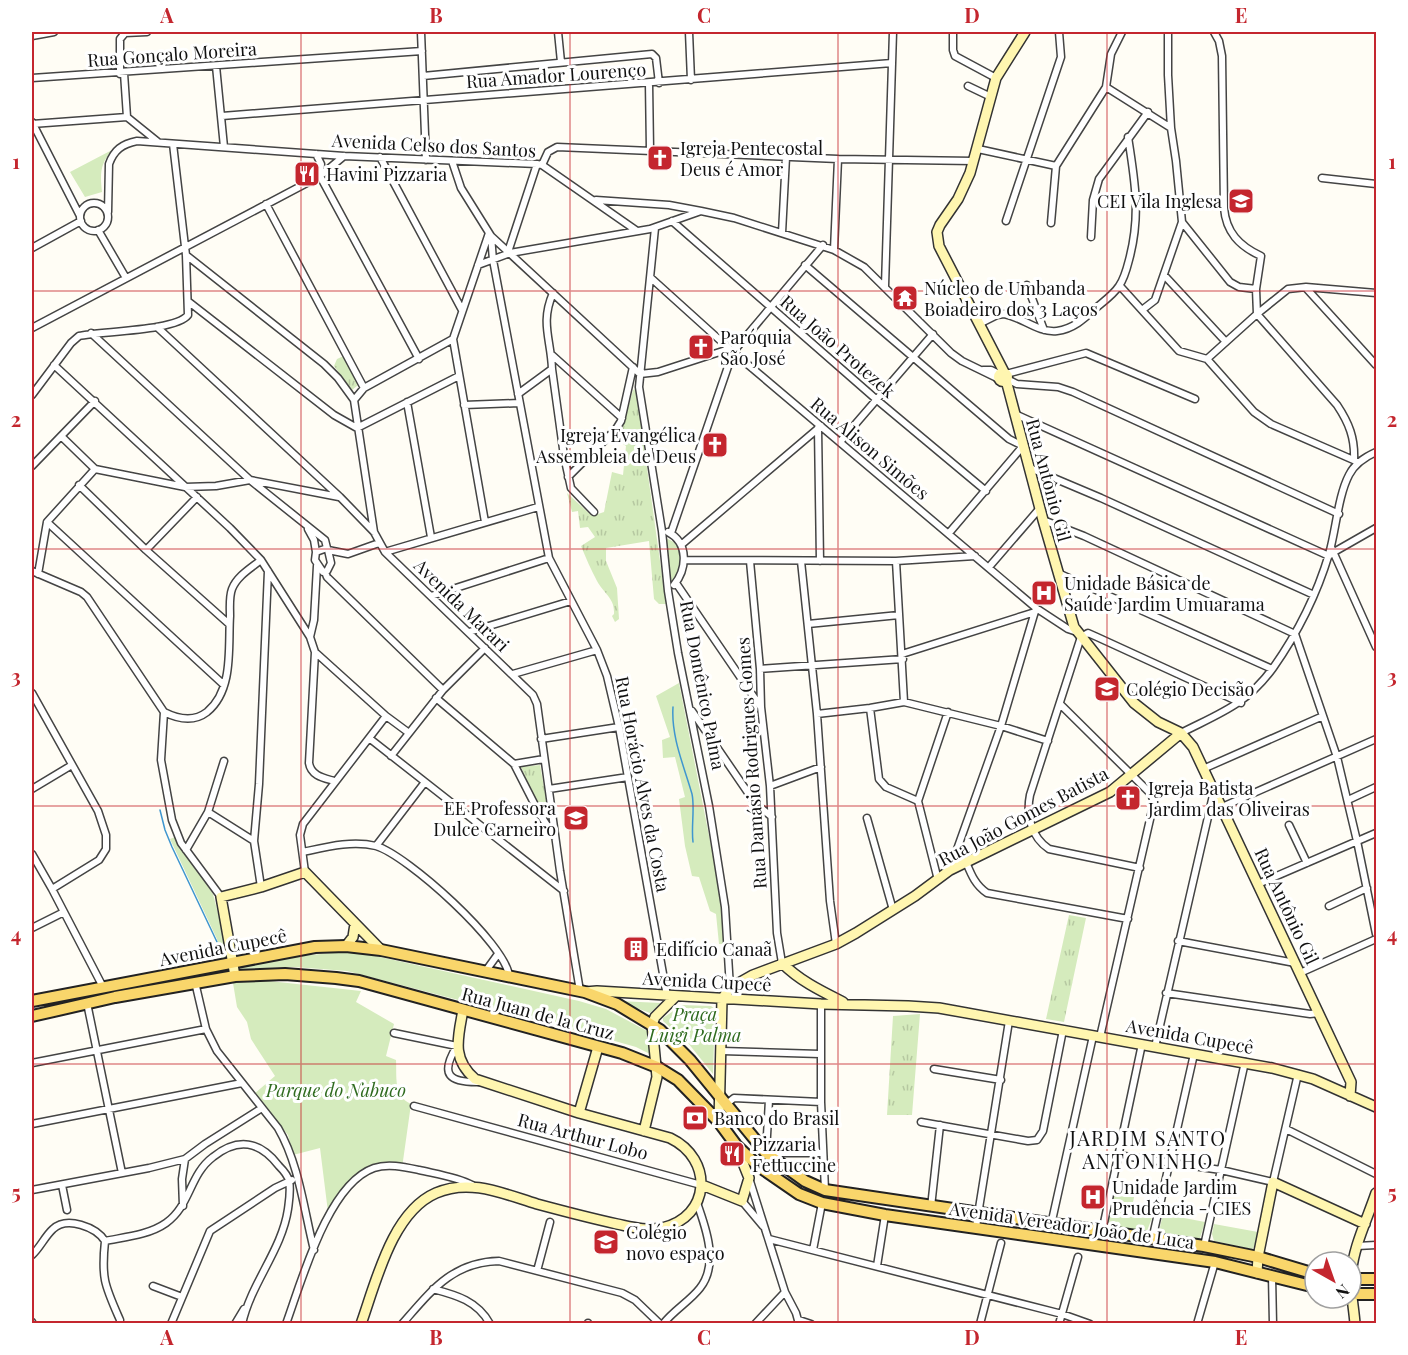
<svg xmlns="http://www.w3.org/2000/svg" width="1408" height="1355" viewBox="0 0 1408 1355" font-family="'Playfair Display',serif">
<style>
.grass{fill:url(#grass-tufts)}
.park{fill:#d5ebbd}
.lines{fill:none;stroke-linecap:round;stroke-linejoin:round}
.stream{stroke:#3f96cf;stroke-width:1.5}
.street-casing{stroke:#444;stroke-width:9}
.secondary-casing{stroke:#333;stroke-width:12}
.primary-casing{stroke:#222;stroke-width:14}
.street{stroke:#fff;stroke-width:6}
.secondary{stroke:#fff6b0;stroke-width:9}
.primary{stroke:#f9d66b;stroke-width:10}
.grid{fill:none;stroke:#c4262e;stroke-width:1.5;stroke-opacity:0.55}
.labels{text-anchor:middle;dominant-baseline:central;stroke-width:6;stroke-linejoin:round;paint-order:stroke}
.street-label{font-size:18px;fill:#111;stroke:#fff}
.poi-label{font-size:18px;fill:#111;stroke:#fff;text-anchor:start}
.park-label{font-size:18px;font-style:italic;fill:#2f6b1f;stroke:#fff}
.neighbourhood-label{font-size:20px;letter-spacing:1.5px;fill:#111;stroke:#fff}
.neatline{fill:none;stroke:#c4262e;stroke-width:2}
.grid-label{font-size:20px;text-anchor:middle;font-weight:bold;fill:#c4262e}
</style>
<defs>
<pattern id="grass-tufts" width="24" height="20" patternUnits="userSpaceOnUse" patternTransform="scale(1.5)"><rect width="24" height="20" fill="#d5ebbd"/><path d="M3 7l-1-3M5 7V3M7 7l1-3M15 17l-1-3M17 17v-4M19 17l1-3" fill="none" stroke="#b6c8a1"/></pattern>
</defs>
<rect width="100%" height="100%" fill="#fffdf5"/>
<path class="grass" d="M348 354 363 381 352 390 334 366 337 359Z
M636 389 666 604H659L654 599 649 541 606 548V561L617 588 619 619 615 622 612 616 614 614C615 598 604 594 597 581 591 570 586 558 581 546L595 537 588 527 580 528 578 511 572 512 567 493 592 516 604 512 612 472 623 475 626 446 614 438 623 426 633 390Z
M540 765 547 804 541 811 521 767Z
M1069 915 1086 918 1064 1022 1046 1019Z
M920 1014 912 1115H887L893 1016Z"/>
<path class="park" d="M112 150C100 164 100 174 102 192L85 197 70 172Z
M665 538C688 545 683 569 670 584Z
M679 683 723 907 725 944H719L716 914 710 911 699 877 692 876 685 846 679 799 685 797 675 757 663 758 662 740 670 737 656 696Z
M175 837 213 894 230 960 222 961 217 939 170 839Z
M353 951 579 1001 606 1009 649 1032 650 1054 636 1047 597 1036 347 971 294 967 242 969 240 967 300 956Z
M260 980 361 991 356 1002 394 1024 386 1056 396 1060C397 1076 393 1096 411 1104L402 1168 384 1167 368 1170 328 1212 320 1148 293 1155 288 1135 254 1094 275 1076 251 1039 247 1022 237 1007 233 983Z
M618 1001 661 1003 650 1013Z
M682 1005 711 1006 715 1009 713 1074 688 1043 663 1021V1018Z
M1114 1189 1135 1193 1131 1211 1153 1215 1147 1231 1110 1226 1108 1221Z
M1163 1214 1205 1222 1200 1238 1198 1240 1162 1234 1160 1227Z
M1214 1224 1258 1232 1254 1247 1252 1249 1214 1241 1212 1234Z"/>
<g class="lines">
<path class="stream" d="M673 707C671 737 684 766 692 794 695 808 691 827 693 842
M160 810 165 830 172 847 217 942"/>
<g class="street-casing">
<path id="street" d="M421 32 426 160
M558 32 561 62
M689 32 691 80
M953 32V50L955 56 996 78
M1168 32V75L1171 128
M1214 32 1219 41 1222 56 1224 208C1226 232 1239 246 1261 256L1256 289 1257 314 1337 405C1349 423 1355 438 1354 460
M32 36 54 32
M216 66 224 147
M124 73 127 117 158 142
M120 74V39L125 33 147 32
M423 76 652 54 656 58 659 83
M32 78 422 51
M649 83 650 150
M968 86 991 97
M1106 87 1171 128 1176 161 1182 222 1155 300 1142 310
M222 116 892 63
M32 122 80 216
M32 124 127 117
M978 149 1056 166
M316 154 321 164 320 176
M380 157 462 310
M452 161 461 188 491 236 640 374
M542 165 548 152 557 147 838 159 974 161
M320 176 419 359
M1322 178 1376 184
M596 200 669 205 701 211 734 218 834 250 864 267 951 353 962 361 999 379
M80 217a14 14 0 1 1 28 0a14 14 0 1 1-28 0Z
M266 204 364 388
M108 212 109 164C114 150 122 144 137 141L344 156 537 164 542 165 637 231
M672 221 877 400 986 491
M1006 221 1061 57 1059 32
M1182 222 1230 282 1239 287 1256 289
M1051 223 1056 166 1106 87 1111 54 1122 32
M655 228 639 387 662 531 668 591 678 653 709 806 725 907 730 988
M98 230 126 278
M782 233 786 157
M491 236 493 260 549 558 597 650 607 676 619 727 667 996
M1091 237 1093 200 1099 179 1148 112
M32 248 81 221
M834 250 838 159
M508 252 537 164
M186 255 324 364 338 378 354 400 374 532
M478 265 510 253 650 229 701 211
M805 265 1009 439 1023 446 949 533
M1164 275 1226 342
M651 278 733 352 1036 608 1068 629 1077 632
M1027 285 1044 330
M885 286 893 32
M1120 286 1179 351 1207 359
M1306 288 1376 365
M189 302 334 415 357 428 459 376
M979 324 997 315 1004 314C1022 317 1038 333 1057 331 1073 329 1084 319 1096 308 1103 302 1114 294 1119 286 1124 279 1127 268 1129 260 1141 216 1135 181 1128 137
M157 327 340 497 374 532 385 552 533 695 537 704 560 871 580 991
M32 328 320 176 344 156
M91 333 250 480 325 540 327 548
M552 355 622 418
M54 365 230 528 261 560 310 637
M552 369 564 456 571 488 594 512
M983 370H991L999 374
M640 374 658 372 729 349
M1006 374 1086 353 1195 399
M1007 379 1017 384 1058 387 1073 392 1339 514
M518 394 552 369C551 339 540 323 553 293
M32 395 71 343 79 336C102 331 176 331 188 315L186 255 173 144
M354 400 364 388 453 339
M407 402 431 537
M464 405 519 403
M1015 414 1329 556
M818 428 820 561
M61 436 95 469
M840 442 933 334
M1358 462 1271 424 1254 412 1207 359 1257 314 1288 289 1306 287 1376 293
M32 466 95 401
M1030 468 1101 498 1314 595
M568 477 616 429 621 421 633 367
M79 485 146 550 229 624
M1043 520 1084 536 1295 634 1337 757 1357 841 1376 934
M47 522 224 685
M485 522 453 339 489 233
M308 529 314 540 316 552
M668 532C689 543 687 569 674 585
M671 533 733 352 823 245
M681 545 821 426
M1331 547 1376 647
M146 550 197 497
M328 550 331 563 327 571 323 572 315 560 316 552 327 548 328 550 348 554 379 543
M385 552 538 507
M1334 552 1376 528
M685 560 896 561 975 556
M750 561 760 669 761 707 770 786 777 933 782 963
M801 561 817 714 830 901 836 944
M896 561 904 702
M317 566 314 620 310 637 315 652 309 763C311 776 324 778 334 781
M989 567 1040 508
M32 571 81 592 87 597 164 712C178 719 194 722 207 712 234 690 228 647 230 616 230 607 229 597 232 589 237 576 251 568 261 560
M325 572 327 577 443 690
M1058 573 1272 669
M38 574 47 522 95 469 185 487 216 486 250 480 339 497
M676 583 760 706
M431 596 549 558
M808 624 899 615
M469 632 571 601
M315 652 386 716 409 733
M902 654 1035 612
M760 669 903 659
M513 674 597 650
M32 693 98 811 106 835V849L99 860 52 889
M436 698 514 764 539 813 554 836
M1061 705 1151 794 1154 802 1100 1037
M870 708 879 779 886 787 918 801
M692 711 755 803 772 817
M164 712 161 760 172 820 181 843 221 897
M817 714 870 708 904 702 1001 726 1048 741
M1181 733C1220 713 1246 705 1273 668 1297 634 1317 594 1329 554 1336 530 1338 496 1349 475 1355 463 1365 457 1376 452
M369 738 564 891
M541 739 619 727
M391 756 443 690 485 648
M514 764 544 759
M1203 769 1323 716
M770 786 821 767
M32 789 72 765
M549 789 628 777
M1348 800 1376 787
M1222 807 1376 739
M208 812 254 841
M867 818 893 910
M1289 825 1307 863
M376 846 425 782
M186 850 208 812 224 761
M303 852C326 847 352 840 376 846 407 855 506 944 509 976
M32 854 52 889 103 987
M966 862C971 874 975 885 987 893L1128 919
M1140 868 1049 849C1031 837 1026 815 1030 795L1081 637 1088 633 1097 637 1241 703
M950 869 1001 726 1036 608
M305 872 300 835 303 824 386 716
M938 880 918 801 948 712
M1258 884 1376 833
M261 887 254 841 259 784 268 571
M1329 906 1367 888
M32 928 64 912
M1178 941 1295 963
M485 972 498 954
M1300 973 1376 939
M195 982 206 1029 217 1051 278 1128C299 1164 304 1210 314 1250
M1166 993 1310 1014 1319 1013
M87 1003 122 1173
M821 1004V1102L825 1190
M394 1033 457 1046C439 1075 449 1083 481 1082
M1155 1047 1214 791
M722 1051 820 1054
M32 1063 206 1029
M934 1069 1001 1080
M769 1100 766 1153H823
M414 1106 701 1185
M729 1107V1102L734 1098 821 1102
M921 1122 1028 1141 1037 1140 1043 1131 1063 1030
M32 1124 242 1083
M1286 1129 1376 1174
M1117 1155 1221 1170 1273 1182 1298 1074
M749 1178 785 1292 796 1313 799 1324
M62 1185 67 1210
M32 1190 149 1168 185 1159 205 1144 262 1108
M742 1201 763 1226
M183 1206 182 1179 185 1159
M931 1207 940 1125
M1051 1225 1093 1036
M976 1227 1009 1021
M1102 1232 1142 1044
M769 1239 1062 1314 1090 1324
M1152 1240 1194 1054
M105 1241C101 1279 105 1286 120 1320
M1204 1246 1245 1062
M1357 1246 1376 1245
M813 1250 822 1203
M32 1255C40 1248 45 1236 53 1229 67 1216 96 1227 105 1241 125 1237 149 1235 166 1223 191 1205 189 1175 213 1157 238 1137 260 1141 279 1166 283 1170 288 1176 289 1181 291 1190 289 1201 288 1209 282 1250 251 1283 242 1324
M877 1266 885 1215
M537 1271 550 1222
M1272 1276 1273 1324
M153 1286 182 1297
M433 1289C456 1295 478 1301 490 1324
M799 1320 811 1324
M32 1322 33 1324
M171 1324 210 1231 275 1188 292 1180
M235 1324 244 1309
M286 1324C302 1280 328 1184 374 1168 388 1163 405 1167 419 1170 436 1174 457 1177 472 1185
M402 1324C431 1291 452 1262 499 1261L622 1293 635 1300 660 1324
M588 1324V1323
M663 1324C674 1310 690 1301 700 1288 719 1264 706 1228 697 1203
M755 1324 785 1292
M980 1324 1001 1243
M1059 1324 1078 1257
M1197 1324 1215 1262"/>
</g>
<g class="secondary-casing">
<path id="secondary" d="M1004 372 939 246 937 232 940 225 958 199 970 173 996 78 1025 32
M998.5 377a4.5 4.5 0 1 1 9 0a4.5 4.5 0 1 1-9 0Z
M1006 380 1043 520 1074 627 1134 703 1158 722 1181 733 1193 747 1351 1082 1350 1096
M346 946 353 937 355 924
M782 963C800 981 821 991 843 1002
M235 976 221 897 261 887 305 872 381 950
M585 992 597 991 821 1004 908 1006 939 1008 1272 1068 1313 1079 1376 1107
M722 999 730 988 753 975 836 944 856 933 915 896 950 870 1110 792 1181 733
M579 1113 598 1047
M719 1122 722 999
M644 1131 657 1077 652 1025 655 1017 675 997
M702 1185 742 1201 749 1178 737 1148
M1257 1273 1258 1257 1273 1182 1365 1224
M361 1324C376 1282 392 1212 436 1193 470 1178 504 1194 537 1204 563 1211 590 1218 617 1224 632 1227 646 1231 662 1228 711 1217 714 1159 670 1138L579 1113 475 1079C451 1058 458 1038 463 1010
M1355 1324C1354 1308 1350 1291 1351 1276 1353 1247 1367 1220 1376 1193"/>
</g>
<g class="primary-casing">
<path id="primary" d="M32 1001 315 947 346 946 381 950 585 992 617 1004 660 1030 690 1060 766 1153 805 1181 825 1190 1204 1246 1258 1257 1315 1274
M32 1016 115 997 235 976 285 974 336 978 359 981 622 1053 657 1067 678 1080 719 1122 736 1145 757 1165 799 1194 822 1203 885 1215 1215 1262 1315 1287
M1351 1279H1376
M1351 1294H1376"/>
</g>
<use href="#street" class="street"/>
<use href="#secondary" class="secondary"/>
<use href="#primary" class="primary"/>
</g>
<path class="grid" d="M301 32V1324M570 32V1324M838 32V1324M1107 32V1324M32 291H1376M32 549H1376M32 806H1376M32 1064H1376"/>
<defs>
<g id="church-square" transform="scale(1.35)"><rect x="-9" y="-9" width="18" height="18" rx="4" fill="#c4262e" stroke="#fff"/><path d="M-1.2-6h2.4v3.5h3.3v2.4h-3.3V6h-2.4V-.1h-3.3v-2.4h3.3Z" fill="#fff"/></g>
<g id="restaurant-square" transform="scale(1.35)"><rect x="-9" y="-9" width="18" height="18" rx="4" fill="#c4262e" stroke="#fff"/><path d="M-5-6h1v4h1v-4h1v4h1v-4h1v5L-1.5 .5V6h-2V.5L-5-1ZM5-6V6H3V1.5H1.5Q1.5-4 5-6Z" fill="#fff"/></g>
<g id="school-square" transform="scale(1.35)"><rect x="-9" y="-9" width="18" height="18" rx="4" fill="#c4262e" stroke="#fff"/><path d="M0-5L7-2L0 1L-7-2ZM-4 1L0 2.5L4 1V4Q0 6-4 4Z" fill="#fff"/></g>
<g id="temple-square" transform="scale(1.35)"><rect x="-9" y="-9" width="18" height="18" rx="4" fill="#c4262e" stroke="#fff"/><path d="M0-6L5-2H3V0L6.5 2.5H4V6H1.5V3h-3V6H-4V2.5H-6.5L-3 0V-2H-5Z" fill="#fff"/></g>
<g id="hospital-square" transform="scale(1.35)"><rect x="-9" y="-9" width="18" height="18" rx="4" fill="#c4262e" stroke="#fff"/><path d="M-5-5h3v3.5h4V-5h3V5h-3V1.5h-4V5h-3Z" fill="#fff"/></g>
<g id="building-square" transform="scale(1.35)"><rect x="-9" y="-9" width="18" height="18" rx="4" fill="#c4262e" stroke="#fff"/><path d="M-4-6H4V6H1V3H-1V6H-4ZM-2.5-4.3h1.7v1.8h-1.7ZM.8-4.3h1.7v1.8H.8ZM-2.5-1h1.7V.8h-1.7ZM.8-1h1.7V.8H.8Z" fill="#fff"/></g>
<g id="bank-square" transform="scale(1.35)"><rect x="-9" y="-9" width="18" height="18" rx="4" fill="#c4262e" stroke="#fff"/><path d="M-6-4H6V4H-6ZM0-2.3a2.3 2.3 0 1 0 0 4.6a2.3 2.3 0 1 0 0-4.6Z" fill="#fff"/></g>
</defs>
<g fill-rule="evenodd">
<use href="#church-square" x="660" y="158"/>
<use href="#restaurant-square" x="307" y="174"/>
<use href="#school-square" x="1241" y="201"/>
<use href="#temple-square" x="905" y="298"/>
<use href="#church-square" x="701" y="347"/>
<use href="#church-square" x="715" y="445"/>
<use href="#hospital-square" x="1044" y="593"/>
<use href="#school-square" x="1107" y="689"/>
<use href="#church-square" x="1128" y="798"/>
<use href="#school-square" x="576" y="818"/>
<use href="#building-square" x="636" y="949"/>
<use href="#bank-square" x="695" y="1118"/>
<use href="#restaurant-square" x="732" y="1154"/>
<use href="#hospital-square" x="1093" y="1197"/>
<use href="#school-square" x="606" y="1242"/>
</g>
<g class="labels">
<g class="street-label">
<text transform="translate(172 54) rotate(-4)">Rua Gonçalo Moreira</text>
<text transform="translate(556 75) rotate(-4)">Rua Amador Lourenço</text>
<text transform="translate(434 145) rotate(3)">Avenida Celso dos Santos</text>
<text transform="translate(838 346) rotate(41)">Rua João Protezek</text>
<text transform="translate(870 448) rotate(40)">Rua Alison Simões</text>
<text transform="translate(1049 480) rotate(75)">Rua Antônio Gil</text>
<text transform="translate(462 605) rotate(44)">Avenida Marari</text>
<text transform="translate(703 685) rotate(79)">Rua Domênico Palma</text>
<text transform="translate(751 763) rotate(-94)">Rua Damásio Rodrigues Gomes</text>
<text transform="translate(643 784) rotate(79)">Rua Horácio Alves da Costa</text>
<text transform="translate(1023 816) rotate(-28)">Rua João Gomes Batista</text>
<text transform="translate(1287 906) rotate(65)">Rua Antônio Gil</text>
<text transform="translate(223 947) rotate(-11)">Avenida Cupecê</text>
<text transform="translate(707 981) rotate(3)">Avenida Cupecê</text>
<text transform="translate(538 1013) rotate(15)">Rua Juan de la Cruz</text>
<text transform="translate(1190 1036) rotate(10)">Avenida Cupecê</text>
<text transform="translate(583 1136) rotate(15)">Rua Arthur Lobo</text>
<text transform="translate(1072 1225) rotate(8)">Avenida Vereador João de Luca</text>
</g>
<g class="poi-label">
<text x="680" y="148">Igreja Pentecostal<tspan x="680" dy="21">Deus é Amor</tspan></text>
<text x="326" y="174">Havini Pizzaria</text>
<text x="1222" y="201" text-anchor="end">CEI Vila Inglesa</text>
<text x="924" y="288">Núcleo de Umbanda<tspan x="924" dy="21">Boiadeiro dos 3 Laços</tspan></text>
<text x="720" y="337">Paróquia<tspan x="720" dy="21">São José</tspan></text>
<text x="696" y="435" text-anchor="end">Igreja Evangélica<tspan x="696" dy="21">Assembleia de Deus</tspan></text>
<text x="1064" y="583">Unidade Básica de<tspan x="1064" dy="21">Saúde Jardim Umuarama</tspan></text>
<text x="1126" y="689">Colégio Decisão</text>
<text x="1148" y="788">Igreja Batista<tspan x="1148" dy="21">Jardim das Oliveiras</tspan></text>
<text x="556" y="808" text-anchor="end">EE Professora<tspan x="556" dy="21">Dulce Carneiro</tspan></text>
<text x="656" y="949">Edifício Canaã</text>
<text x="714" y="1118">Banco do Brasil</text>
<text x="752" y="1144">Pizzaria<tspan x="752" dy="21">Fettuccine</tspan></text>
<text x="1112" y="1187">Unidade Jardim<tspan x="1112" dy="21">Prudência - CIES</tspan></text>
<text x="626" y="1232">Colégio<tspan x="626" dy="21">novo espaço</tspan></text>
</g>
<g class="park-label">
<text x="695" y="1014">Praça<tspan x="695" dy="21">Luigi Palma</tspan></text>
<text x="336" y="1090">Parque do Nabuco</text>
</g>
<g class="neighbourhood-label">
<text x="1148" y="1137">JARDIM SANTO<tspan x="1148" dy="23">ANTONINHO</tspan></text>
</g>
</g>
<rect width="1408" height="1355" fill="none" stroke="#ffffff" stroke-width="66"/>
<g transform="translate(1333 1280) rotate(140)"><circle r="28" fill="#ffffff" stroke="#a0a0a0" stroke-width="1.5"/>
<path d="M0-4.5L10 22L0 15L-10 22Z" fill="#c4262e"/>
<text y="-9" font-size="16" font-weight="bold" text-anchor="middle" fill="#111111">N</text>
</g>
<rect x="33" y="33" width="1342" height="1289" class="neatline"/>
<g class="grid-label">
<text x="167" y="23">A</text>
<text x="436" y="23">B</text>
<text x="704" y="23">C</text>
<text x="972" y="23">D</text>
<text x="1241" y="23">E</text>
<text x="16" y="169">1</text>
<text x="1392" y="169">1</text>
<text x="16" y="427">2</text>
<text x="1392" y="427">2</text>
<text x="16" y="684">3</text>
<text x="1392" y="684">3</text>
<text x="16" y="942">4</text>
<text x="1392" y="942">4</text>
<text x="16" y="1200">5</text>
<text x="1392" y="1200">5</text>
<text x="167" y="1345">A</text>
<text x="436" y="1345">B</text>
<text x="704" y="1345">C</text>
<text x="972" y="1345">D</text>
<text x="1241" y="1345">E</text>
</g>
</svg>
